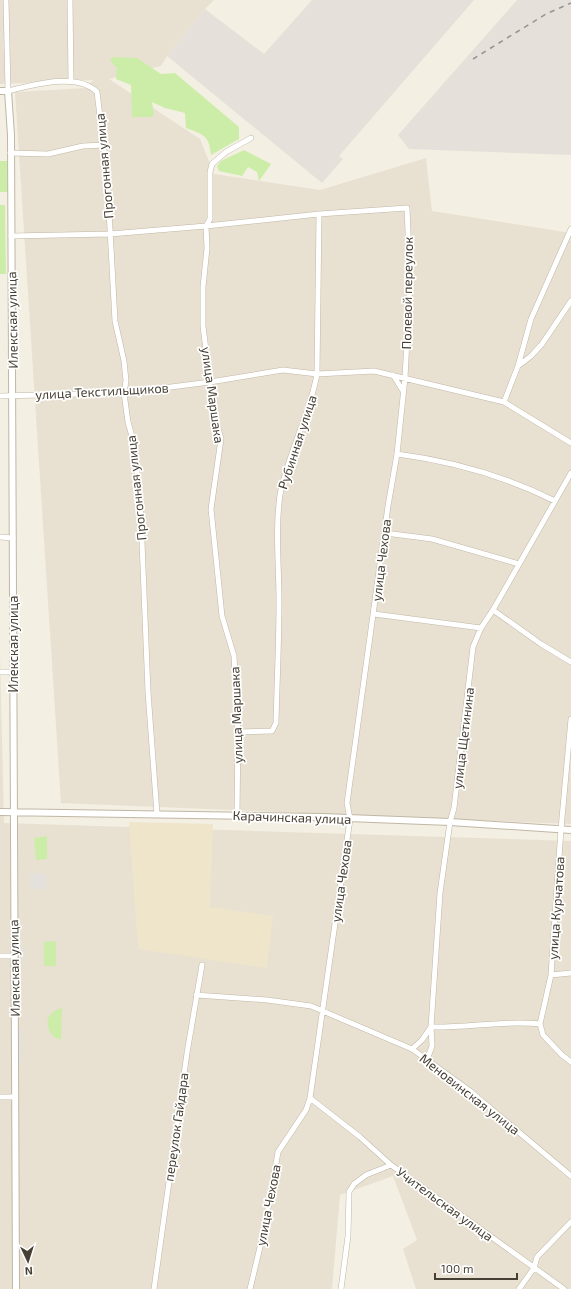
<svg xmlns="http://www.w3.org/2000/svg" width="571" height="1289" viewBox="0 0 571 1289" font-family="'Exo 2',sans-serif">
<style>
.residential{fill:#e8e1d1}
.industrial{fill:#e5e0d9}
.education{fill:#efe5cb}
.green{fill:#cceda7}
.parking{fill:#e4e1dc}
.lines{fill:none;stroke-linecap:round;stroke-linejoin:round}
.minor-casing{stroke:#c0b7a5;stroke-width:6}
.tertiary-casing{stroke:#c0b7a5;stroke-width:8}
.minor{stroke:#fff;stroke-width:5}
.tertiary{stroke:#fff;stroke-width:6}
.rail{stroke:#949494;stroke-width:1.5;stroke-dasharray:5 5;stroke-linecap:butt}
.labels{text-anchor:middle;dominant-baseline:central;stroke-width:3.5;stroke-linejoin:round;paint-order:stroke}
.street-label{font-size:13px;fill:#463f33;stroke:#fff}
</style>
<rect width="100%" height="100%" fill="#f4efe3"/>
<path class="residential" d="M0 0H214L205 9 167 56 161 66 109 79 200 139 214 174 320 190 426 158 432 211 571 233V824L61 803 15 92 85 88 93 80 0 84Z
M0 655 4 823 571 841V1289H416L403 1249 417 1240 393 1176 340 1195 332 1289H0Z"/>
<path class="industrial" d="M312 0H474L339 156 343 159 322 183 167 56 205 9 264 54Z
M517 0H571V155L409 149 398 135Z"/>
<path class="education" d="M129 822 213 824 210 907 273 916 267 968 138 949Z"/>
<path class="green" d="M113 57 137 58 161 74 175 73 239 127V139L211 155C209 135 204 135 186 128L185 113 165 108 152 102 154 115 151 117H132L131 85 116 79 117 68 110 61Z
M244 150 271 164 259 181 257 172 248 167 242 176 219 171 217 166 221 161Z
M0 161H7L8 192H0Z
M0 205H5L6 274H0Z
M47 836V859L36 860 34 838Z
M56 941V966H44V942Z
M62 1008 61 1040 54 1037C43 1025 46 1012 62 1008Z"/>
<path class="parking" d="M46 873V889H30V874Z
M24 946V962H19V947Z
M18 1029H23V1063L19 1064Z"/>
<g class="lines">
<g class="minor-casing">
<path id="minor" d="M6 0 8 91C32 85 77 72 97 92L107 174 115 321 124 361 126 381 124 393 128 422 135 447 141 517 148 692 157 814
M70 0 71 82
M10 153 48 154 83 146 104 145
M11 236 110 234 206 226 319 214 407 208 410 281 405 378 397 454 388 506 347 803 350 819 310 1098 306 1110 278 1152 265 1226 250 1289
M518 366 531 319 571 229
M393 375 403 391
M0 396 124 393 210 382 283 370 317 374 374 371 504 402 571 443
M504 402 518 366 531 356 542 344 571 301
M397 454C451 461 505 476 555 501
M385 533 432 539 519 564
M0 537 13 538
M493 610 541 644 571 662
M374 614 481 628
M0 672H13
M571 719 561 829 551 975 540 1024 543 1035 562 1055 571 1062
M238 732 272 731 276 723C277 682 279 642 279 601 279 566 275 530 280 495 288 453 310 415 317 374L319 214
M237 816 238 732 234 656 222 616 211 509 221 439 214 414 203 326V287L207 248 206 226 210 219V172L212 164 226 152 251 138
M0 956H13
M551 975 571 973
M196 995 267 1000 311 1006 412 1049 470 1091 571 1176
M431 1027C467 1028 504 1020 540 1024
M412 1049 422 1040 431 1027
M427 1060 432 1046 431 1027 440 893 450 822 454 808 473 647 481 628 493 610 571 473
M0 1097H15
M310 1098 360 1137 391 1165 564 1289
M154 1289 187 1053 202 965
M341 1289 348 1236 349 1192 354 1184 366 1175 391 1165
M519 1289 534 1268 537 1257 571 1222"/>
</g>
<g class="tertiary-casing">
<path id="tertiary" d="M0 91H8L11 135 16 1289
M0 812 322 817 450 822 571 830"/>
</g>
<use href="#minor" class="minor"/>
<use href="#tertiary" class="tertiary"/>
<path class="rail" d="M473 59 546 14 571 3"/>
</g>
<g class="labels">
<g class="street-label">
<text transform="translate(104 166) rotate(-95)">Прогонная улица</text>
<text transform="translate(407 293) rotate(-89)">Полевой переулок</text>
<text transform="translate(12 320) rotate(-91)">Илекская улица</text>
<text transform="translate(102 391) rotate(-3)">улица Текстильщиков</text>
<text transform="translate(213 395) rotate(82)">улица Маршака</text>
<text transform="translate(297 442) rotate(-72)">Рубинная улица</text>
<text transform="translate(136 488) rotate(-96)">Прогонная улица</text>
<text transform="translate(381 560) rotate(-83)">улица Чехова</text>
<text transform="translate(13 644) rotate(-90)">Илекская улица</text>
<text transform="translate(236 715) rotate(-92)">улица Маршака</text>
<text transform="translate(463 738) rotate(-83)">улица Щетинина</text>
<text transform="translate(292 817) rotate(2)">Карачинская улица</text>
<text transform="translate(341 881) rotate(-82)">улица Чехова</text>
<text transform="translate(556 908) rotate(-86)">улица Курчатова</text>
<text transform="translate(14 968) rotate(-91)">Илекская улица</text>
<text transform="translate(470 1094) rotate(38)">Меновинская улица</text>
<text transform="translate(176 1127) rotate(-82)">переулок Гайдара</text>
<text transform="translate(445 1204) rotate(36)">Учительская улица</text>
<text transform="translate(268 1205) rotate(-79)">улица Чехова</text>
</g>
</g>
<g transform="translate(28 1261) rotate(176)" stroke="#ffffff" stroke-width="3" paint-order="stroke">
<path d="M0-3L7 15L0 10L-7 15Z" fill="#463f33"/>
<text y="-6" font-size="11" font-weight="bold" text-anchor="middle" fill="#463f33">N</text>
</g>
<path d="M435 1273v6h82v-6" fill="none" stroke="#463f33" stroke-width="2"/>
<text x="441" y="1273" font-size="12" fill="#463f33" stroke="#ffffff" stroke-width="3" paint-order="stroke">100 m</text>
</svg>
